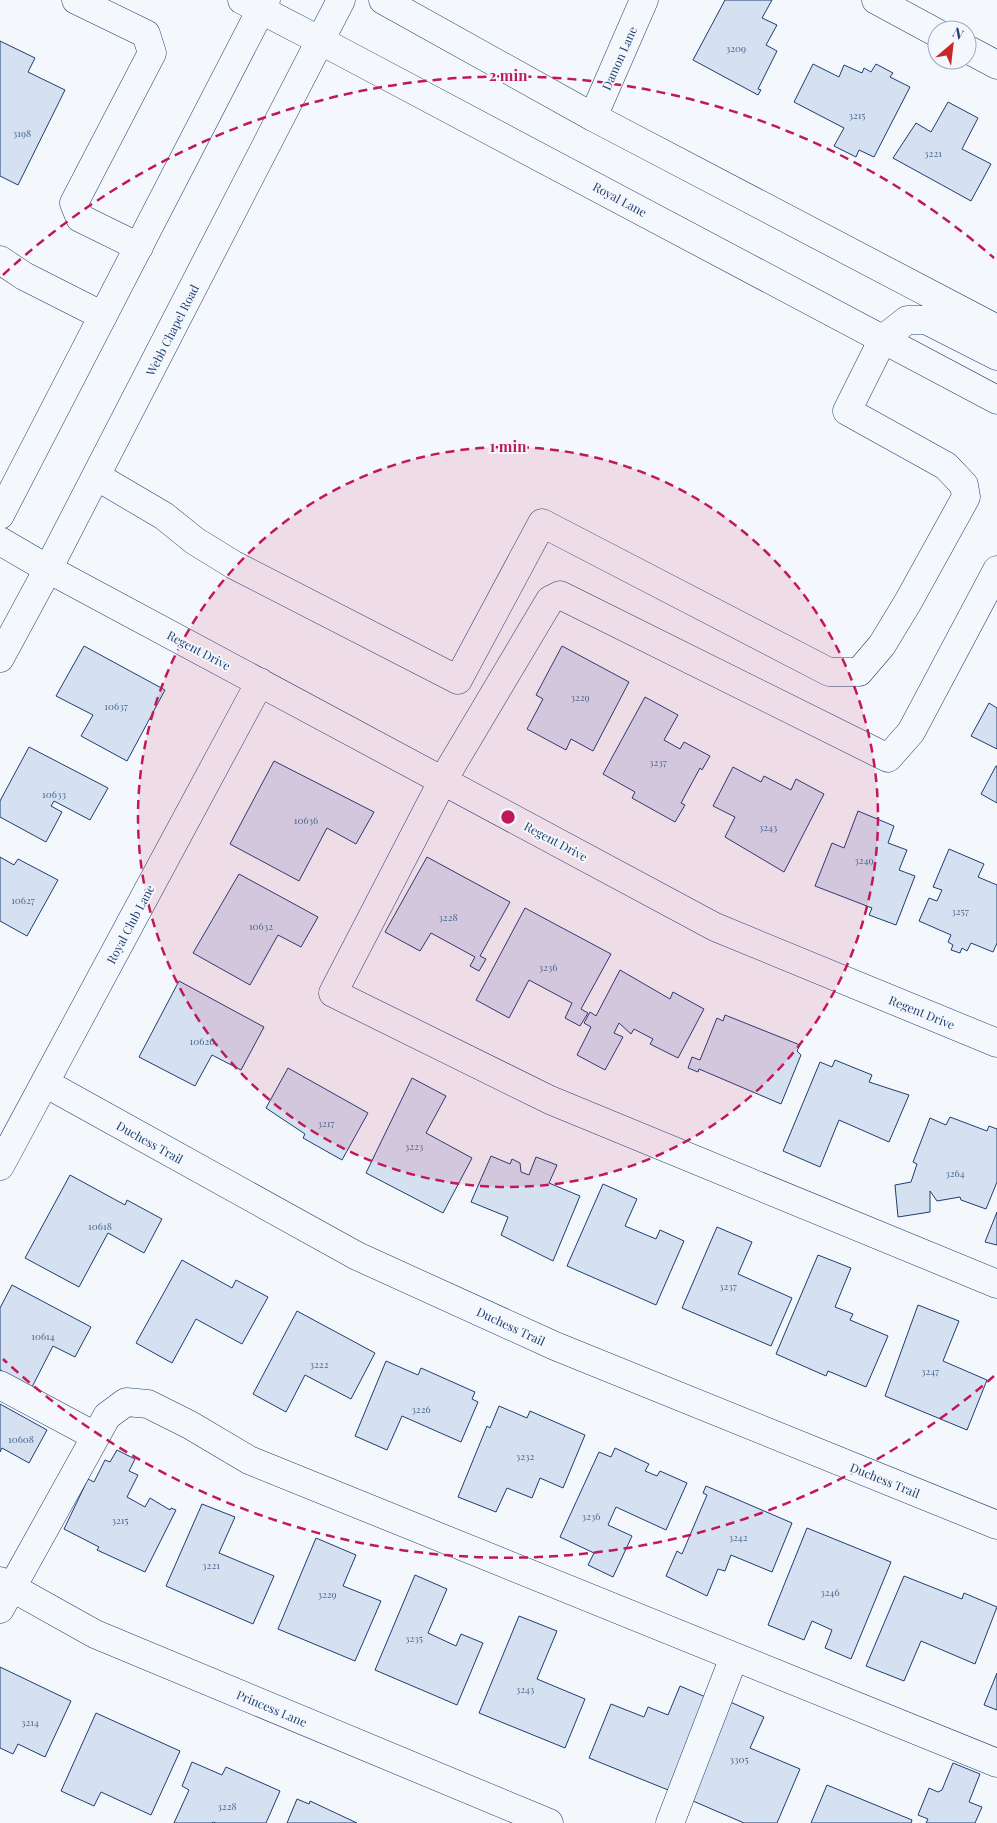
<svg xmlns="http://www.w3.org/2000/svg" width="997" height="1823" viewBox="0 0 997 1823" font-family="'Playfair Display',serif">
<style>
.building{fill:#d5e0f0;stroke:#1d3f73}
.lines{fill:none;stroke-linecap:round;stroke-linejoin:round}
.minor-casing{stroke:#1d3f73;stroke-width:29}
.major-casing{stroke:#1d3f73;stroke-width:29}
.minor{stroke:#f4f7fb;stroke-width:28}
.major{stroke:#f4f7fb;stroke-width:28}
.ring{fill:none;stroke:#c2185b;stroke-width:2.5;stroke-dasharray:9 6}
.labels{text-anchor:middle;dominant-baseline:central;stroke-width:4;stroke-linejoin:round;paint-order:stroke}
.number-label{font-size:10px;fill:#4b6792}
.street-label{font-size:12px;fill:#1d3f73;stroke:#f4f7fb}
.centre{fill:#c2185b;stroke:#f4f7fb;stroke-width:2.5}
.ring-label{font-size:15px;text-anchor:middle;font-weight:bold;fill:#c2185b;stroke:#f4f7fb;stroke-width:4;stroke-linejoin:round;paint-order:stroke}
</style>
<rect width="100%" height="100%" fill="#f4f7fb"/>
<path class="building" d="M725 0H772L762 18 777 25 766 45 777 51 758 89 761 90 758 95 693 60Z
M0 41 35 58 28 72 65 90 18 185 0 176Z
M813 64 839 77 844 65 862 73 864 68 871 72 876 64 893 73 890 77 910 87 874 157 859 150 856 157 834 146 844 128 794 102Z
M948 102 978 118 962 149 991 164 971 201 893 158 916 123 931 132Z
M84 646 165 690 127 761 81 736 93 715 56 696Z
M562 646 629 682 593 751 571 739 566 750 527 729 543 699 536 695Z
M645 697 678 715 664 740 680 749 684 742 710 756 702 770 700 768 681 803 685 805 675 822 632 798 635 792 603 774Z
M989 703 997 708V749L971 736Z
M29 747 108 788 90 820 54 801 51 806 62 812 46 842 0 817V801Z
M274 761 374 812 356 844 327 828 299 881 230 844Z
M996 766H997V803L981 794Z
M733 767 761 782 764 776 791 790 796 779 824 794 784 872 725 837 735 817 713 806Z
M858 811 894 826 888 843 907 850 899 870 915 876 896 925 869 915 872 908 815 886 832 843 844 848Z
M949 849 984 864 978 877 997 885V943L993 952 971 943 967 951 962 948 960 953 951 950 953 945 948 942 951 935 919 921 929 898 937 901 942 890 933 887Z
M0 857 14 865 18 859 58 880 27 936 0 921Z
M427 857 510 902 480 956 486 959 479 971 470 966 475 957 431 933 420 951 385 932Z
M239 874 318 917 301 947 278 935 250 985 193 953Z
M525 908 611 954 581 1009 588 1013 580 1026 565 1018 572 1003 529 980 509 1018 476 1000Z
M620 970 670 999 673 992 704 1009 678 1058 650 1044 653 1039 634 1029 631 1034 619 1023 614 1033 623 1037 605 1070 577 1055 591 1027 584 1023 590 1012 596 1016Z
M179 981 264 1027 241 1070 212 1055 195 1086 139 1057Z
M725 1015 800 1045 797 1051 801 1055 781 1104 699 1069 698 1072 688 1068 692 1057 700 1060 717 1018 723 1021Z
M835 1060 872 1075 869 1082 909 1095 889 1142 839 1120 820 1167 783 1151 820 1062 832 1067Z
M288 1068 368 1113 342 1160 303 1138 305 1134 266 1108Z
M412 1078 446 1096 426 1133 472 1158 443 1213 366 1173Z
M950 1117 987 1131 989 1126 997 1129V1182L986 1209 961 1200 960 1197 937 1201 930 1191V1212L898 1217 895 1185 911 1182 917 1164 913 1162 930 1118 946 1125Z
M491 1156 510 1164 512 1159 520 1163 521 1172 529 1175 536 1157 557 1165 549 1183 580 1196 553 1261 501 1235 508 1217 471 1202Z
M70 1175 125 1205 127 1200 162 1219 144 1253 108 1233 79 1287 25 1258Z
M603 1184 637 1199 625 1226 656 1239 660 1230 684 1241 656 1305 567 1266Z
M997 1212V1245L985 1242Z
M717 1227 752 1242 738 1274 792 1298 771 1346 682 1308Z
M818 1255 851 1268 835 1307 853 1314 850 1320 888 1336 866 1387 828 1371 826 1376 776 1354Z
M182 1260 232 1288 236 1280 268 1297 242 1344 196 1319 172 1363 136 1343Z
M12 1285 91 1327 75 1357 53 1346 32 1387 0 1370V1308Z
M918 1305 959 1321 943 1361 987 1380 967 1430 885 1396Z
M297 1311 375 1353 351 1399 305 1375 286 1412 253 1394Z
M386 1361 418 1375 421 1368 475 1392 472 1399 478 1402 461 1442 402 1416 387 1450 355 1436Z
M0 1404 47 1430 29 1463 2 1448 0 1452Z
M499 1406 527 1418 530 1411 585 1435 563 1488 540 1478 532 1498 507 1488 496 1512 458 1497 487 1426 490 1428Z
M615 1448 649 1464 645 1471 657 1476 660 1471 687 1483 666 1530 616 1507 608 1525 632 1536 613 1577 588 1565 594 1553 560 1537 599 1452 611 1457Z
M117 1450 135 1459 129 1471 138 1475 127 1497 145 1507 150 1498 170 1510 171 1508 176 1510 145 1572 97 1550 99 1547 64 1529 88 1479 94 1482 105 1460 110 1462Z
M706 1486 792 1523 772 1572 731 1555 725 1571 718 1569 707 1596 666 1576 677 1551 682 1554 707 1495 703 1493Z
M202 1504 235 1517 219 1553 274 1576 253 1624 166 1586Z
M807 1528 891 1562 851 1659 825 1648 832 1630 812 1621 804 1640 768 1625Z
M316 1538 356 1555 343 1586 381 1601 355 1661 278 1629Z
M415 1575 447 1589 428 1633 456 1646 461 1634 483 1643 457 1705 375 1670Z
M904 1576 962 1599 964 1593 997 1607 975 1664 921 1641 904 1681 866 1666Z
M519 1616 557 1631 537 1679 585 1699 565 1748 479 1713Z
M0 1667 71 1701 45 1757 18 1744 13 1754 0 1748Z
M997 1673V1710L984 1705Z
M680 1686 715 1701 678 1794 589 1758 611 1704 644 1717 648 1707 668 1715Z
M728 1701 764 1717 750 1748 800 1769 777 1823H744L686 1798Z
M96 1713 180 1751 151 1815 101 1792 94 1806 61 1791Z
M192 1762 222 1775 226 1767 280 1791 266 1823H216L213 1822 212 1823H174L189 1790 182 1786Z
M953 1763 980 1774 969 1802 982 1807 975 1823H926L928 1819 918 1815 929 1788 938 1792 942 1790Z
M827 1785 912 1820 911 1823H811Z
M297 1799 309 1804 310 1801 357 1823H287Z"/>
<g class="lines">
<g class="minor-casing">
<path id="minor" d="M76 0 146 34 152 53 74 203 80 218 139 247
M876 0 937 33
M967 49 997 65
M593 117 644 0
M0 260 24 276 103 316
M96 476 164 516 195 541 234 565 458 680 542 523 829 672H859L882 645 908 602 966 497 964 485 946 466 847 411 883 339
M0 541 48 569 715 927 997 1043
M997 570 911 732 888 758 560 595 550 600 443 780 333 993 550 1100 997 1284
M45 1083 357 1256 555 1346 997 1525
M0 1166 260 682
M0 1385 95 1436
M0 1581 95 1634 549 1823
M0 1609 107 1416 126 1402 148 1404 190 1425 249 1460 997 1763
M670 1823 734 1657"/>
</g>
<g class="major-casing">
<path id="major" d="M242 0 321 41 997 400
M383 0 593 117 997 329
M883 339 907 320H926L997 356
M0 515 266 0
M0 658 48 569 341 0"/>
</g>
<use href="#minor" class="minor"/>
<use href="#major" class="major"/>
</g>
<circle cx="508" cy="817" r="370" fill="#c2185b" fill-opacity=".12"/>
<g class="ring">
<circle cx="508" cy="817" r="370"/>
<path d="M994 1376A741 741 0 0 1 3 1359M3 275A741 741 0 0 1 994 258"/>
</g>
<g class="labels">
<g class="number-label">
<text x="736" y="48">3209</text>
<text x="857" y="115">3215</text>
<text x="22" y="133">3198</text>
<text x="933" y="153">3221</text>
<text x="580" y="697">3229</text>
<text x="116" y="706">10637</text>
<text x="658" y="762">3237</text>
<text x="54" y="794">10633</text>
<text x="306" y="820">10636</text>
<text x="768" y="827">3243</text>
<text x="864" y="860">3249</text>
<text x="23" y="900">10627</text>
<text x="960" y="911">3257</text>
<text x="448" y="917">3228</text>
<text x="261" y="926">10632</text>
<text x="548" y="967">3236</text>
<text x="202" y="1041">10626</text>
<text x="326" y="1123">3217</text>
<text x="414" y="1146">3223</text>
<text x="955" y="1173">3264</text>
<text x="100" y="1226">10618</text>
<text x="728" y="1286">3237</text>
<text x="43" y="1336">10614</text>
<text x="319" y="1364">3222</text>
<text x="930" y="1371">3247</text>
<text x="421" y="1409">3226</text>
<text x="21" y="1439">10608</text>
<text x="525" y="1456">3232</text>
<text x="591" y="1516">3236</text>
<text x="120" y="1520">3215</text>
<text x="738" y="1537">3242</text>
<text x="211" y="1565">3221</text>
<text x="830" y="1592">3246</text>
<text x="327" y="1594">3229</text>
<text x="414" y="1638">3235</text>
<text x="525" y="1689">3243</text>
<text x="30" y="1722">3214</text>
<text x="739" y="1759">3305</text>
<text x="227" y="1806">3228</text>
</g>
<g class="street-label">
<text transform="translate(619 58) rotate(-66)">Damon Lane</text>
<text transform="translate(620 199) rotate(28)">Royal Lane</text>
<text transform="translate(172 330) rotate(-63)">Webb Chapel Road</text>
<text transform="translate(199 650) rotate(28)">Regent Drive</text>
<text transform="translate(556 841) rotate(28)">Regent Drive</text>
<text transform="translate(130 924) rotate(-62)">Royal Club Lane</text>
<text transform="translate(922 1012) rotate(22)">Regent Drive</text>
<text transform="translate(150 1142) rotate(29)">Duchess Trail</text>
<text transform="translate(511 1326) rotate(25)">Duchess Trail</text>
<text transform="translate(885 1480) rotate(22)">Duchess Trail</text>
<text transform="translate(272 1708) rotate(23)">Princess Lane</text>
</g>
</g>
<circle cx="508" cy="817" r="8" class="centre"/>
<g class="ring-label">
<text x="508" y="81">2 min</text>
<text x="508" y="452">1 min</text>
</g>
<g transform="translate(952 45) rotate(28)"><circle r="24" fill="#f4f7fb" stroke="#9eadc5"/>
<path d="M0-4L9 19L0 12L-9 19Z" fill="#c62828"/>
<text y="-8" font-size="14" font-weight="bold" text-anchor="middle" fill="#1d3f73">N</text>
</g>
</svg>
